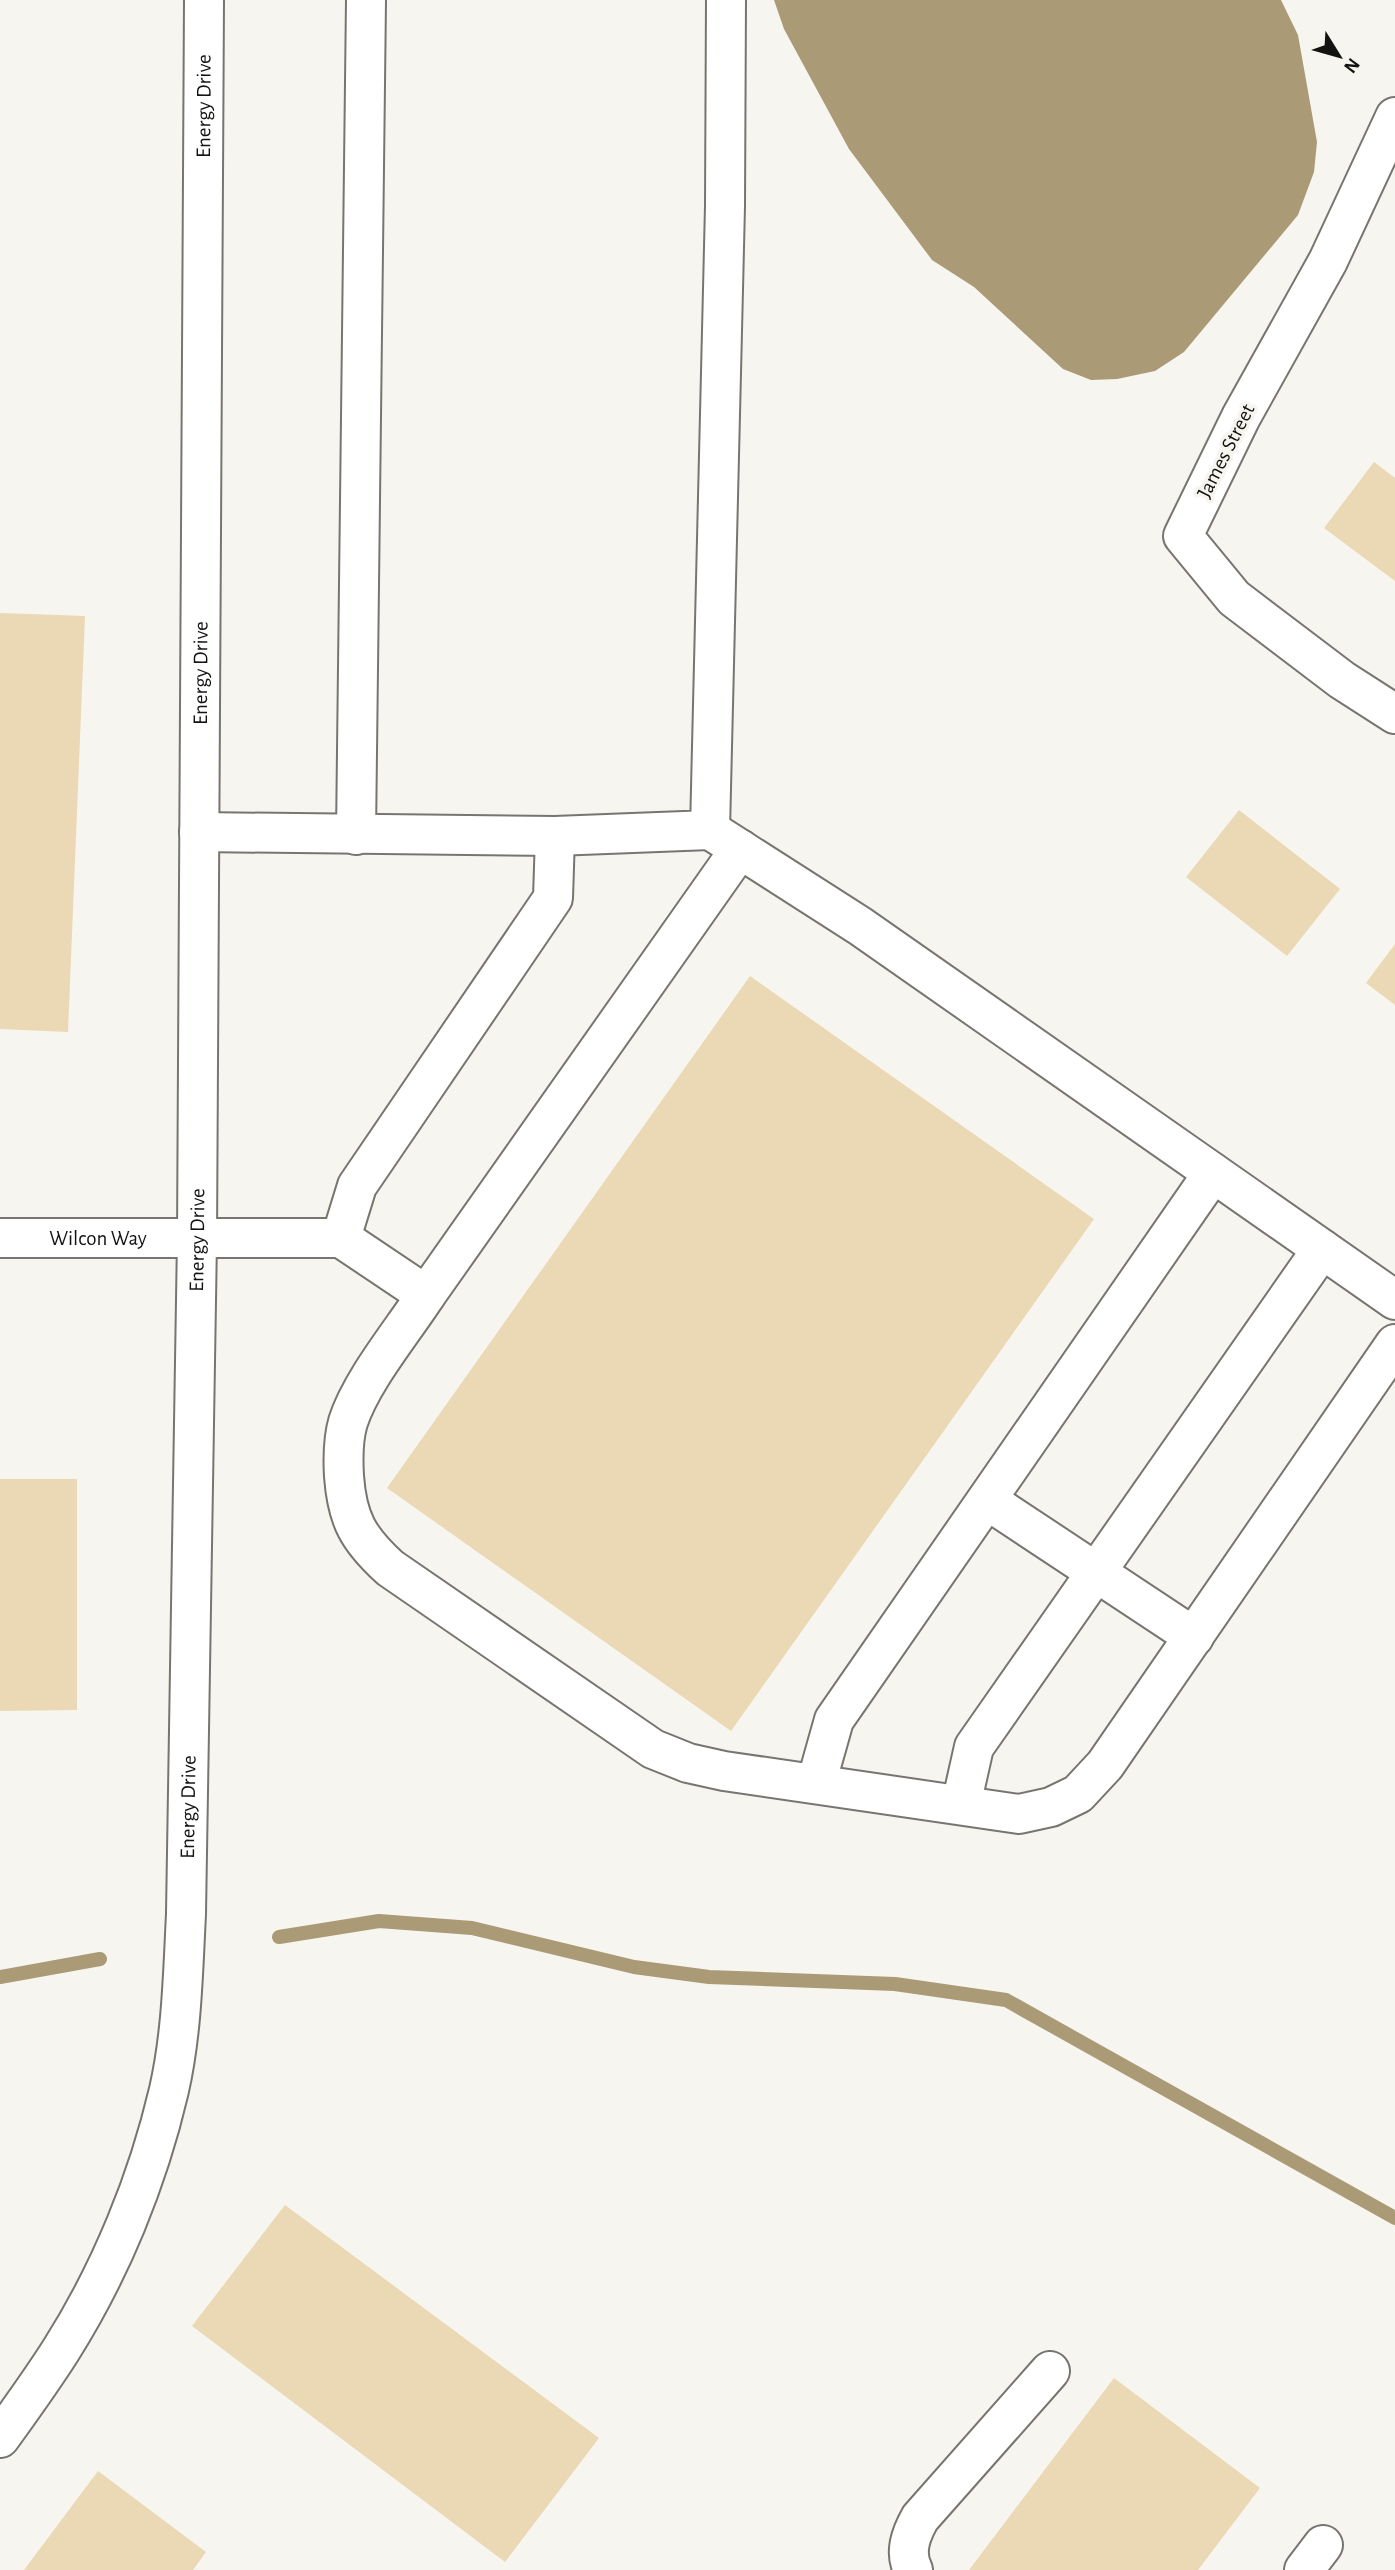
<svg xmlns="http://www.w3.org/2000/svg" width="1395" height="2570" viewBox="0 0 1395 2570" font-family="'Alegreya Sans',sans-serif">
<style>
.water{fill:#aa9a76}
.lines{fill:none;stroke-linecap:round;stroke-linejoin:round}
.stream{stroke:#aa9a76;stroke-width:14}
.building{fill:#ead9b4}
.minor-casing{stroke:#787571;stroke-width:42}
.minor{stroke:#fff;stroke-width:38}
.labels{text-anchor:middle;dominant-baseline:central;stroke-width:7;stroke-linejoin:round;paint-order:stroke}
.street-label{font-size:21px;fill:#131311;stroke:#f7f5ef}
</style>
<rect width="100%" height="100%" fill="#f7f5ef"/>
<path class="water" d="M774 0H1281L1298 35 1317 142 1314 172 1298 215 1184 352 1155 371 1117 379 1091 380 1063 369 974 287 932 260 849 149 784 29Z"/>
<g class="lines">
<path class="stream" d="M279 1937 379 1921 472 1928 634 1967 709 1977 895 1984 1006 2000 1395 2218
M0 1977 100 1959"/>
</g>
<path class="building" d="M1374 462 1395 478V581L1324 528Z
M0 613 85 616 68 1032 0 1029Z
M1239 810 1340 889 1287 956 1186 877Z
M1395 944V1005L1366 983Z
M750 976 1094 1219 731 1731 387 1488Z
M0 1479H77V1710L0 1711Z
M285 2205 599 2438 505 2562 192 2326Z
M1114 2378 1260 2488 1198 2570H969Z
M98 2471 206 2552 193 2570H24Z"/>
<g class="lines">
<g class="minor-casing">
<g id="minor">
<path d="M1395 117 1328 261 1241 417 1183 536 1234 598 1342 680 1395 714"/>
<path d="M710 830 860 926 1395 1300"/>
<path d="M199 832 555 836 710 830 725 206 726 0"/>
<path d="M356 835 366 0"/>
<path id="s1" d="M0 1238H341L426 1295C402 1332 361 1381 348 1422 343 1439 343 1459 344 1476 347 1519 358 1539 390 1568L653 1749 688 1763 724 1771 1019 1814 1051 1807 1078 1794 1105 1765 1395 1344"/>
<path d="M341 1238 357 1186 553 898 555 836"/>
<path d="M426 1295 740 849"/>
<path d="M987 1500 1194 1637"/>
<path d="M816 1784 834 1720 1213 1173"/>
<path d="M961 1805 974 1747 1322 1249"/>
<path id="s2" d="M0 2438C21 2409 42 2380 61 2350 111 2271 148 2180 169 2090 182 2033 183 1972 186 1914L197 1239 204 0"/>
<path d="M913 2570C904 2552 911 2534 920 2518L1050 2371"/>
<path d="M1304 2570 1323 2545"/>
</g>
</g>
<use href="#minor" class="minor"/>
</g>
<g class="labels">
<g class="street-label">
<text stroke="none"><textPath href="#s2" startOffset="2375">Energy Drive</textPath></text>
<text transform="translate(1226 451) rotate(-63)">James Street</text>
<text stroke="none"><textPath href="#s2" startOffset="1808">Energy Drive</textPath></text>
<text stroke="none"><textPath href="#s1" startOffset="98">Wilcon Way</textPath></text>
<text stroke="none"><textPath href="#s2" startOffset="1241">Energy Drive</textPath></text>
<text stroke="none"><textPath href="#s2" startOffset="674">Energy Drive</textPath></text>
</g>
</g>
<g transform="translate(1339 56) rotate(127)" stroke="#f7f5ef" stroke-width="5" paint-order="stroke">
<path d="M0-5L12 26L0 18L-12 26Z" fill="#131311"/>
<text y="-10" font-size="19" font-weight="bold" text-anchor="middle" fill="#131311">N</text>
</g>
</svg>
